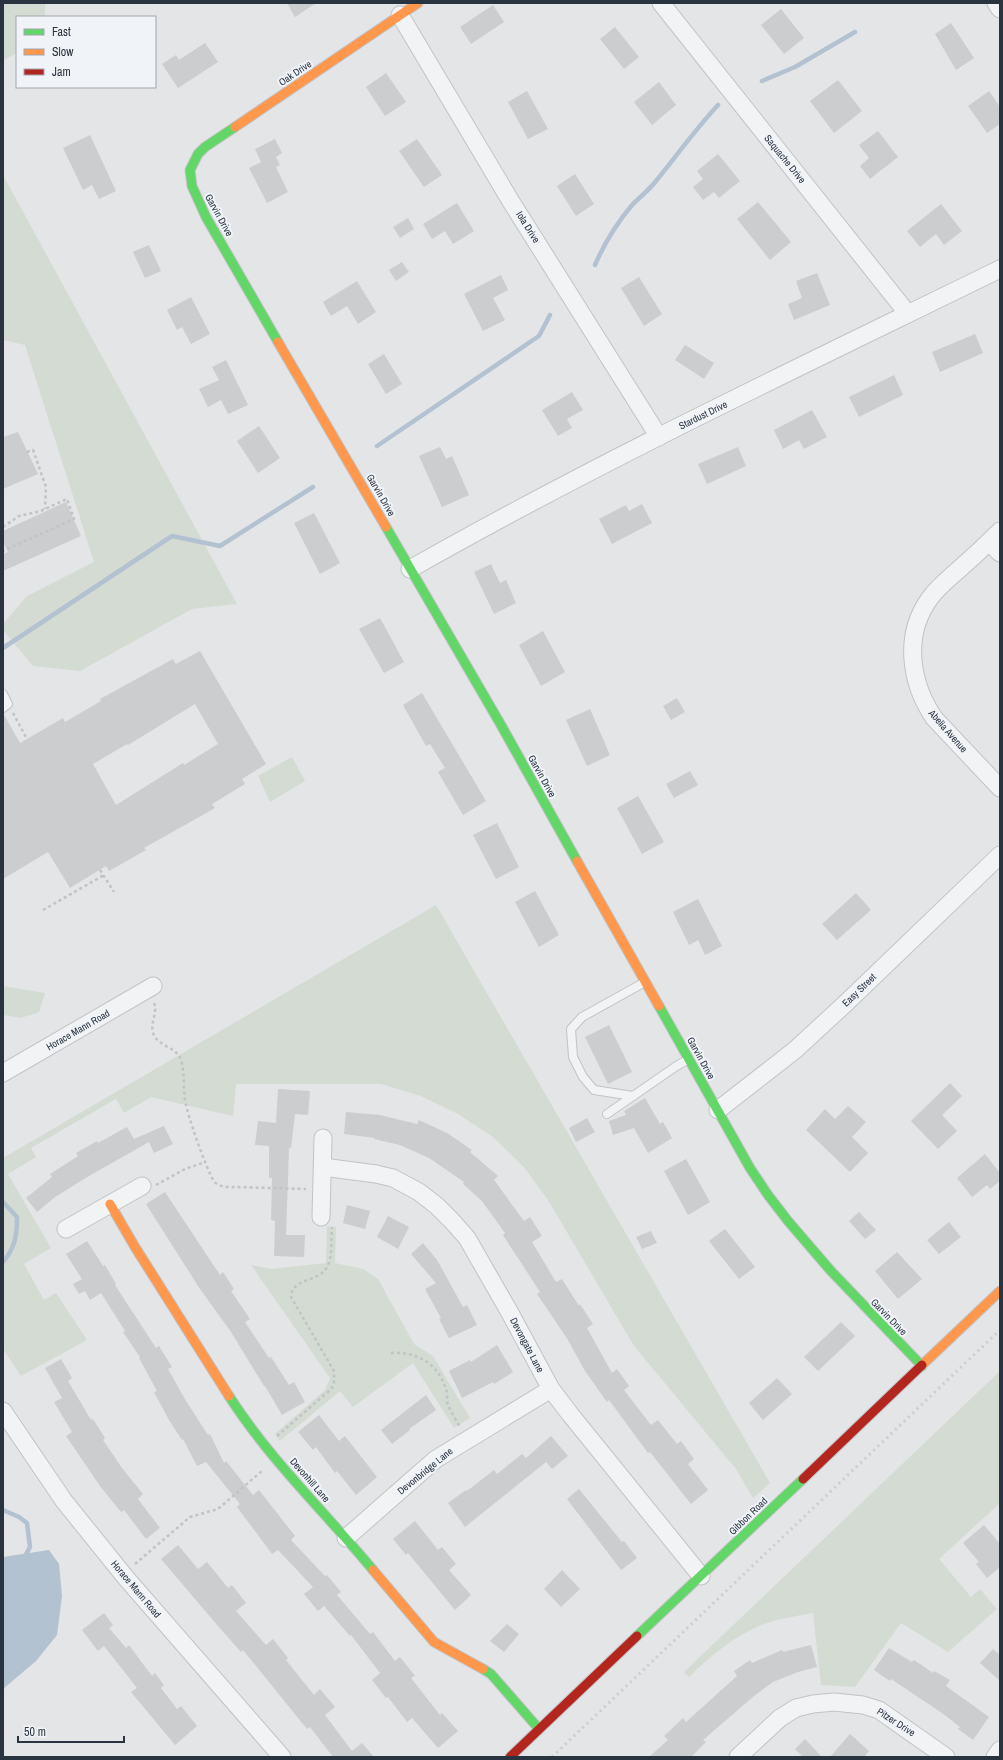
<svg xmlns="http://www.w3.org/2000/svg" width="1003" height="1760" viewBox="0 0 1003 1760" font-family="'Archivo Narrow',sans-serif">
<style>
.green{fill:#d4dbd3}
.water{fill:#b2c2d1}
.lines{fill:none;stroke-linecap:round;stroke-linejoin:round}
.stream{stroke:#b2c2d1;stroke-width:4.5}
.building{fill:#cbcdcf;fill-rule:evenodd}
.lane-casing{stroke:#c1c3c5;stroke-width:10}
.street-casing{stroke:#c1c3c5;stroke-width:19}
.fast-casing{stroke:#c1c3c5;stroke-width:11}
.slow-casing{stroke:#c1c3c5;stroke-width:11}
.jam-casing{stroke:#c1c3c5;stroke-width:11}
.path{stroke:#c1c3c6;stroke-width:2.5;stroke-dasharray:3 3;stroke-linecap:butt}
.lane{stroke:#f1f3f4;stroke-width:8}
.street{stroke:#f1f3f4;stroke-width:17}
.fast{stroke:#63d668;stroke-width:9}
.slow{stroke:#ff974d;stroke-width:9}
.jam{stroke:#b3261e;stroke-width:9}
.rail{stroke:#cbcdcf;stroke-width:3;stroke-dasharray:2 4;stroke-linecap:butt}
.labels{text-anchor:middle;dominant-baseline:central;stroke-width:4;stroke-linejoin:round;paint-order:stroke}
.street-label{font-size:10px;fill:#2a3340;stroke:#f0f3f7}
</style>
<rect width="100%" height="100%" fill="#e3e5e7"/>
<path class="green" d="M3 3H45V17H17V53L3 60Z
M3 175 237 604 192 609 80 671 33 666 3 630V624L27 596 94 562 25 345 3 340Z
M292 757 305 781 270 802 258 776Z
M436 905 770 1483 753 1498 736 1469 634 1346 548 1200 523 1166 493 1137 458 1114 421 1096 381 1084H236L233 1116 151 1097 124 1113 116 1099 31 1148 36 1157 8 1174 51 1248 24 1264 44 1300 56 1293 87 1340 21 1376 3 1349V1158Z
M3 986 45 993 39 1012 21 1018 3 1015Z
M327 1226 336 1227 335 1263 363 1269 378 1279 414 1344 433 1356 470 1418 454 1428 413 1363 353 1407 340 1391 280 1441 275 1434 325 1390 330 1378 251 1265 272 1269 326 1263Z
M1000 1371V1491L998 1493 1000 1496V1503L939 1559 971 1597 980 1589 997 1609 948 1652 901 1623 855 1687 821 1685 813 1613C801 1615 789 1617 777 1620 742 1629 714 1653 689 1677L684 1672Z"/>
<path class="water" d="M49 1550 59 1564 62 1596 57 1635 36 1661 3 1689V1557Z"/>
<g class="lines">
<path class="stream" d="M762 81 795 67 855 32
M595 265C604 244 617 223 632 205 640 197 649 190 656 181 677 155 695 130 718 105
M377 446 539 336 550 315
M3 648 172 536 220 546 313 487
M3 1202 17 1217C17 1235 15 1248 3 1262
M3 1510 19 1517 27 1523 30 1547 24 1558"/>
</g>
<path class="building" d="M287 3H316L295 17Z
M493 5 504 22 471 44 460 27Z
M781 9 804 38 784 54 761 25Z
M951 23 974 58 956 70 935 34Z
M615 27 639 57 624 69 600 39Z
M205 43 218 62 178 88 162 64 176 55 179 60Z
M386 73 406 102 385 116 366 87Z
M838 80 862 111 834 133 810 101Z
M659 82 676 105 652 125 634 102Z
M527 91 548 129 528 139 508 102Z
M989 91 1000 107V124L987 133 968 106Z
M878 131 898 157 870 179 860 166 869 158 859 145Z
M90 135 116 191 99 199 92 185 83 190 63 148Z
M275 139 282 153 276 157 280 165 276 167 288 192 267 203 249 168 261 162 255 149Z
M417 139 442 175 424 187 399 151Z
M718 154 740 181 719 198 714 192 703 200 693 187 703 179 697 171Z
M575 174 594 204 576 216 557 186Z
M758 202 791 242 770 260 737 219Z
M457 203 474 231 453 244 445 231 432 239 423 224Z
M941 204 962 231 944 245 936 234 920 247 907 231Z
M408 218 414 229 400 238 393 227Z
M149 245 161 271 145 278 133 252Z
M402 262 409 272 396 281 389 270Z
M817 273 830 305 794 320 788 304 802 298 796 281Z
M501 275 508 290 493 298 505 320 483 331 464 294Z
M639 277 662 314 644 326 621 288Z
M357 281 376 312 358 324 347 306 331 316 323 302Z
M191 297 210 334 191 344 182 327 177 330 167 310Z
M975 334 983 353 940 372 932 352Z
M685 345 714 363 704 379 675 360Z
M384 354 402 384 386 394 368 364Z
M226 360 248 405 228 414 221 400 208 407 199 389 219 380 212 367Z
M894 375 903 395 859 417 849 397Z
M572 392 583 410 567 419 572 428 558 436 542 410Z
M812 410 827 437 804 449 799 440 783 449 774 430Z
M259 426 280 458 258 473 237 441Z
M18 432 38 474 3 489V437Z
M440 447 446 459 452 456 469 495 442 507 419 456Z
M738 447 746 466 707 484 698 464Z
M66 502 81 536 3 571V554L8 552 3 542V531Z
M642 504 652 523 612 544 599 519 626 505 629 511Z
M314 513 340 563 320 574 294 523Z
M491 564 500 583 506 580 516 603 494 614 474 572Z
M380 618 404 662 384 673 359 629Z
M543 631 565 672 541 686 519 645Z
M200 651 266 764 242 779 245 784 212 804 215 808 144 848 146 850 109 871 106 866 70 888 48 852 3 879V713L20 743 63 718 65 722 101 701 100 699 173 659 176 664ZM195 704 218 744 184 765 183 763 116 805 93 764 127 744 128 745Z
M422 693 486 801 463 815 438 772 445 768 430 744 426 746 403 705Z
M677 698 685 712 671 720 663 706Z
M590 709 610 755 587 766 566 720Z
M690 771 698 785 674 798 666 784Z
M638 796 664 842 642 854 617 808Z
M497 823 519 867 496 879 473 835Z
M535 891 559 935 539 947 515 902Z
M856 893 871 910 837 940 822 924Z
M698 899 722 946 705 955 698 940 689 945 673 912Z
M609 1025 632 1072 608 1084 585 1037Z
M950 1083 962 1096 942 1115 957 1131 938 1149 911 1121Z
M278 1089 310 1091 308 1115 295 1114 291 1148H289L288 1179 286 1235H305L304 1257 274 1256 275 1221 271 1220 272 1178H269V1146L255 1145 258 1121 276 1123Z
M645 1098 660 1124 663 1122 672 1138 648 1153 634 1128 613 1135 609 1121 626 1115 624 1111Z
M848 1106 866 1122 852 1137 868 1153 850 1172 806 1130 825 1109 835 1119Z
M346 1112 380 1115 417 1124 419 1120 447 1133 472 1150 470 1152 498 1176 494 1180 524 1221 530 1217 542 1236 532 1242 556 1282 562 1279 579 1306 580 1304 593 1324 587 1328 612 1373 617 1369 629 1386 624 1390 651 1425 658 1420 677 1444 681 1441 694 1459 688 1464 708 1490 691 1504 650 1452 648 1453 609 1400 607 1402 585 1371 568 1340 537 1294 540 1292 503 1235 505 1233 482 1201 463 1184 464 1182 429 1158 400 1145 374 1139 375 1138 344 1134Z
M587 1118 595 1132 576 1142 569 1128Z
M164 1126 173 1144 154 1153 149 1142 89 1176 55 1197 37 1212 26 1198 52 1177 50 1174 78 1156 76 1153 97 1141 98 1143 127 1127 134 1139Z
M985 1154 1000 1173V1181L990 1189 987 1185 972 1197 957 1178Z
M686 1159 710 1202 688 1215 664 1171Z
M165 1192 220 1275 223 1272 234 1289 231 1291 250 1319 245 1322 269 1358 271 1357 289 1385 294 1382 305 1402 282 1415 265 1386H264L231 1332 200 1289 146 1204Z
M347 1205 370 1211 365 1229 343 1223Z
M859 1212 876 1230 865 1239 849 1221Z
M388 1216 409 1227 398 1249 377 1237Z
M949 1222 961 1237 939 1254 927 1240Z
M725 1229 755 1267 739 1279 709 1241Z
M651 1231 657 1243 642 1249 636 1237Z
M87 1241 103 1266 105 1265 116 1284 115 1285 156 1348 159 1346 172 1367 168 1369 186 1401 208 1435 210 1434 224 1463 226 1461 253 1495 259 1490 295 1536 291 1540 325 1576 327 1575 341 1592 337 1595 370 1634 373 1632 395 1661 400 1657 415 1676 411 1678 440 1715 442 1713 458 1731 438 1748 412 1718 407 1722 388 1697 386 1698 372 1680 380 1673 351 1635 350 1636 324 1606 318 1611 304 1594 313 1587 278 1550 272 1554 237 1507 240 1504 206 1462 197 1466 183 1439 182 1440 169 1420 154 1392 157 1391 139 1358 140 1357 123 1332 125 1331 101 1293 90 1300 85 1291 79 1294 73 1284 82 1279 66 1254Z
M423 1243 437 1260 463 1307 467 1305 477 1325 449 1338 439 1319 441 1318 425 1289 436 1283 411 1254Z
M897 1252 922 1279 898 1299 875 1271Z
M841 1322 855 1336 818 1371 804 1357Z
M497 1345 513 1372 494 1384 493 1382 462 1398 449 1371 470 1360 471 1362Z
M61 1359 72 1378 68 1381 91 1420 93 1419 105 1438 103 1440 122 1468 143 1494 138 1499 160 1528 146 1539 124 1510 121 1512 100 1486 66 1436 72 1432 54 1402 62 1398 45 1368Z
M777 1378 792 1394 763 1420 749 1403Z
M426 1395 436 1410 409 1429 410 1430 392 1444 381 1430Z
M319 1415 339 1441 345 1436 377 1477 356 1495 337 1471 335 1473 316 1447 313 1450 298 1432Z
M551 1436 568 1456 552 1469 546 1462 465 1527 448 1503 466 1490 467 1491 494 1470 497 1474 522 1454 526 1458Z
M579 1489 622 1542 624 1541 637 1558 621 1570 567 1499Z
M415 1521 438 1550 442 1547 456 1564 449 1570 471 1595 455 1610 408 1553 406 1555 393 1539Z
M984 1525 1000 1544V1567L987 1578 976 1564 979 1562 963 1543Z
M178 1545 198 1569 207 1562 228 1588 232 1585 246 1603 236 1611 266 1645 273 1639 288 1658 286 1660 314 1695 320 1689 335 1707 325 1715 352 1751 362 1743 374 1757H333L310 1727 307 1729 243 1650 241 1652 218 1626 161 1559Z
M562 1570 580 1589 561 1607 544 1589Z
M104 1613 113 1625 109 1628 126 1648 129 1645 152 1676 155 1673 164 1685 161 1688 177 1709 181 1706 197 1726 175 1745 131 1692 137 1688 104 1646 98 1651 82 1630Z
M507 1624 519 1634 504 1652 490 1641Z
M811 1645 817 1667 798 1672 773 1682 754 1696 703 1740 706 1742 691 1757H649L668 1740 664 1736 683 1718 686 1722 737 1676 734 1671 750 1660 752 1663 782 1650 783 1652Z
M889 1648 912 1662 914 1660 933 1673 934 1671 950 1680 946 1686 989 1717 973 1740 958 1729 960 1727 942 1713 891 1679 890 1681 874 1670Z
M993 1649 1000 1655V1681L980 1663Z
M850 1734 869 1751 864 1757H830Z
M805 1739 822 1757H803L795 1749Z"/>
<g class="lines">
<g class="lane-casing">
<path id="lane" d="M3 694 8 704 3 708
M633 1096 594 1090 583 1077 573 1057 571 1029 582 1017 645 982
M607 1114 675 1067 687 1060"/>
</g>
<g class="street-casing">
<path id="street" d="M661 3 908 314
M996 3 1000 9
M400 15 510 200 659 437
M1000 531C986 545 971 559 956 572 947 580 937 588 930 598 903 635 910 682 934 718L1000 788
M989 542 1000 553
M410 569C602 460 802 366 1000 269
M3 1073 153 986
M718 1110 795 1050 846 1003 1000 855
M323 1167 376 1174 393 1178 419 1192 437 1206 452 1221 467 1238 510 1313 551 1389 570 1414 701 1576
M321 1217 323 1138
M66 1229 142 1186
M3 1411 64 1501 126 1578 282 1757
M346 1538 436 1459 551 1389
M738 1757 780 1718 796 1708 813 1704 834 1702 863 1705 879 1710 946 1757
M995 1757 1000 1750"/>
</g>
<g class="fast-casing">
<path id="fast" d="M235 127 205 147 198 154 190 170 192 186 206 217 278 342
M386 527 501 725 577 861
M659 1006 750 1168 768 1195 788 1221 831 1271 922 1366
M229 1396C270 1460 325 1512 373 1570
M637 1636 803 1479
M483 1669 491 1674 539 1729"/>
</g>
<g class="slow-casing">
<path id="slow" d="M235 127 418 3
M278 342 386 527
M577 861 659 1006
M110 1204 135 1247 229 1396
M922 1365 1000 1291
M373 1570 434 1642 483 1669"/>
</g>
<g class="jam-casing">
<path id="jam" d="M803 1479 922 1365
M510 1757 637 1636"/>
</g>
<path class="path" d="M27 452 33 450 46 487 45 509
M3 527 19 516 41 511 67 499 74 519 3 551
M13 713 27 739
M100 870 114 892
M43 910 104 875
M154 1003C158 1012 150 1023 153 1033 158 1047 176 1046 181 1060 185 1073 183 1086 185 1100 187 1114 206 1169 214 1181 218 1187 227 1187 234 1187L306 1189
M156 1185 185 1169 205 1162
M391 1353C417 1351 438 1364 446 1389 448 1394 446 1400 448 1405 451 1412 456 1420 460 1427
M277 1436 329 1391 334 1385V1371L291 1297C292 1277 319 1283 327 1267 333 1256 331 1239 332 1227
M135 1564 190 1517 218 1509 263 1470"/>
<use href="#lane" class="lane"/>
<use href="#street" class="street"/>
<use href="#fast" class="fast"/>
<use href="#slow" class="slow"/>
<use href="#jam" class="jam"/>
<path class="rail" d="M552 1757 1000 1330"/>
</g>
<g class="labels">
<g class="street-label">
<text transform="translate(295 73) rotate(-34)">Oak Drive</text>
<text transform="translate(785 159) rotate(51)">Saquache Drive</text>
<text transform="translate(219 215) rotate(61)">Garvin Drive</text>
<text transform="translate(528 227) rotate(58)">Iola Drive</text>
<text transform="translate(703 415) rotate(-26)">Stardust Drive</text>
<text transform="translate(381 495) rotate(60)">Garvin Drive</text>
<text transform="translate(948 731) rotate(49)">Abelia Avenue</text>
<text transform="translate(542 776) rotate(61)">Garvin Drive</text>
<text transform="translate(859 990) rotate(-44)">Easy Street</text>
<text transform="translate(78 1030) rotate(-30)">Horace Mann Road</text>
<text transform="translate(701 1058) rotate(61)">Garvin Drive</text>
<text transform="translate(889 1317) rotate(46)">Garvin Drive</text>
<text transform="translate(527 1345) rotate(62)">Devongate Lane</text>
<text transform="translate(425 1471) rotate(-39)">Devonbridge Lane</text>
<text transform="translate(310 1480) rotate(49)">Devonhill Lane</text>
<text transform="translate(748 1516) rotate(-44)">Gibbon Road</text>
<text transform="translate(136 1589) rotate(50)">Horace Mann Road</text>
<text transform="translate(896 1722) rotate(33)">Pitzer Drive</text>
</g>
</g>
<rect width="1003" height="1760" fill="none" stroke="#2a3340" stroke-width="8"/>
<rect x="16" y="16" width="140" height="72" fill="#f0f3f7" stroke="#a1a6ae"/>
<rect x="24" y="29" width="20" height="6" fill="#63d668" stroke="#a1a6ae"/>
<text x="52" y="36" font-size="12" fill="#2a3340">Fast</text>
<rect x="24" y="49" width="20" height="6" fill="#ff974d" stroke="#a1a6ae"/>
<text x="52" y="56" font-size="12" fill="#2a3340">Slow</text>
<rect x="24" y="69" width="20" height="6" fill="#b3261e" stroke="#a1a6ae"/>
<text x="52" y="76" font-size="12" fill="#2a3340">Jam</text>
<path d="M18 1736v6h106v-6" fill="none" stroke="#2a3340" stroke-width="2"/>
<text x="24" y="1736" font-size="12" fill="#2a3340" stroke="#f0f3f7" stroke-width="3" paint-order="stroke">50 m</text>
</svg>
